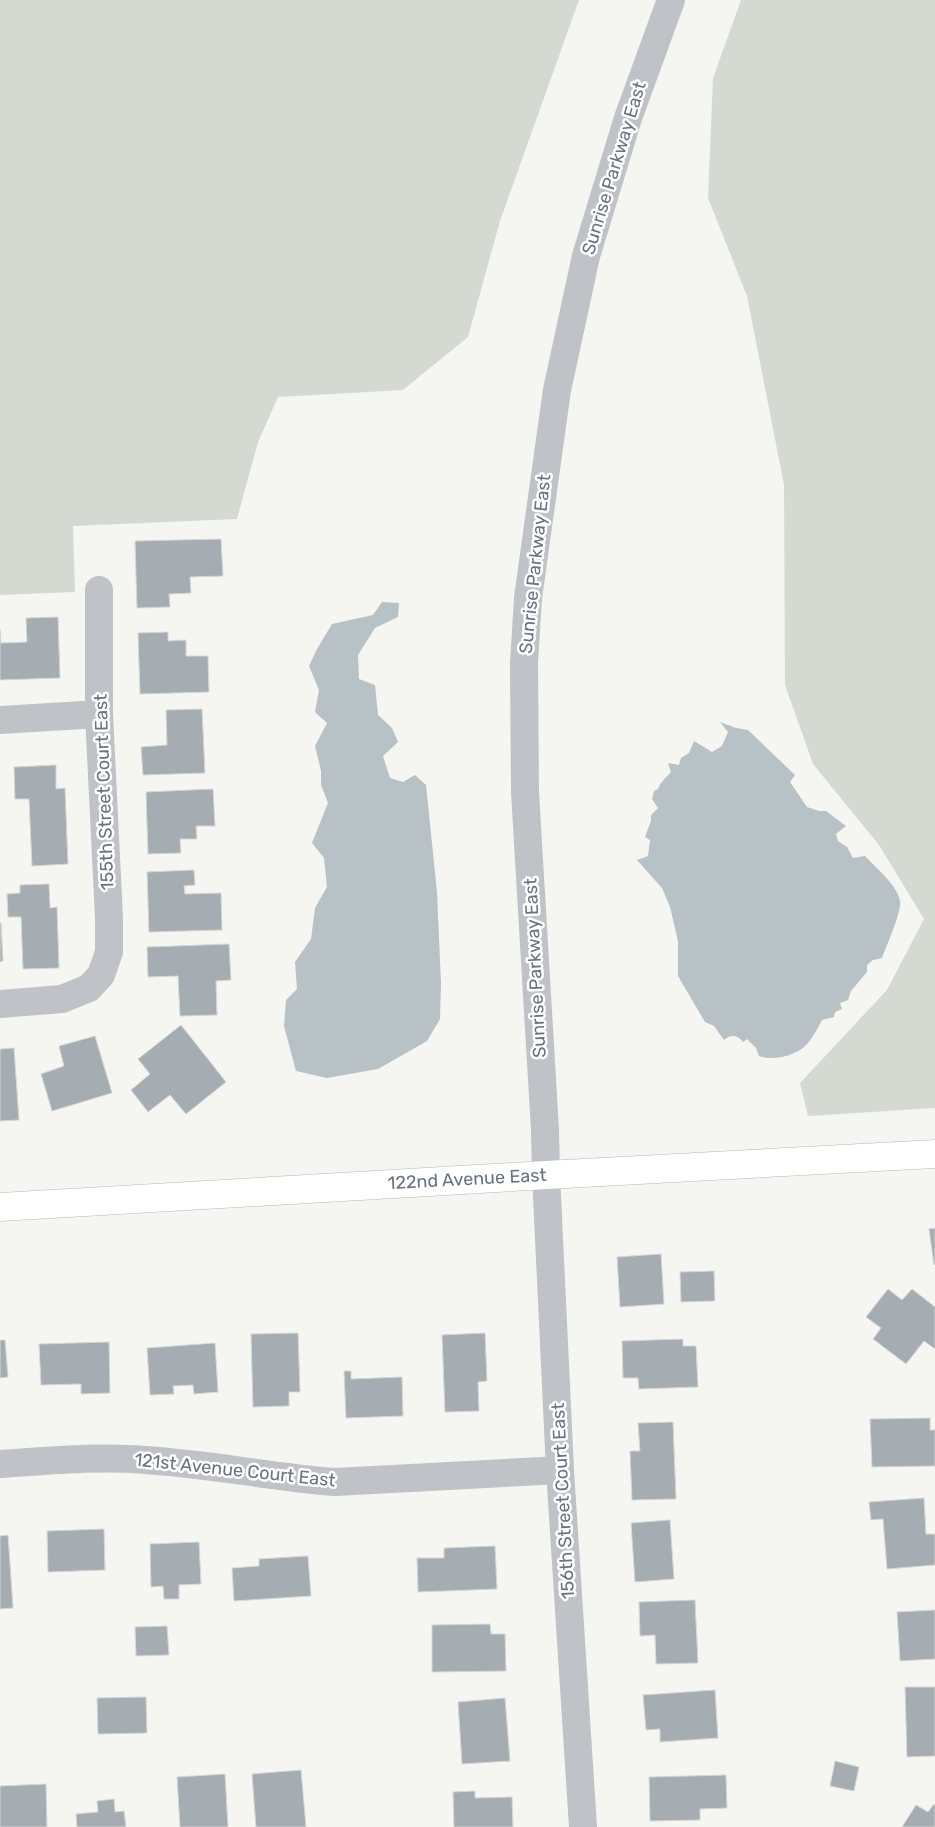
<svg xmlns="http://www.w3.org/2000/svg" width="935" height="1827" viewBox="0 0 935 1827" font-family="Rubik,sans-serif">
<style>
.green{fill:#d4dad2}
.water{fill:#b8c1c6}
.building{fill:#a5acb2;stroke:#d6d7d5}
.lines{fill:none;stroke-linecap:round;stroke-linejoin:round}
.secondary-casing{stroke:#b2b6ba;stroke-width:29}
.minor{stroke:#bfc2c6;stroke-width:28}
.tertiary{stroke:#bfc2c6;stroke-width:28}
.secondary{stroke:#fff;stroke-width:28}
.labels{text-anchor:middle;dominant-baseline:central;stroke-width:5;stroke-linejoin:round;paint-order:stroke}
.street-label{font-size:18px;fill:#677380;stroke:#fff}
</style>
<rect width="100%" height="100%" fill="#f5f5f2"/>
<path class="green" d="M0 0H579L500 221 468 337 403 390 278 397 258 442 237 519 73 526 75 592 0 595Z
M741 0H935V1108L808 1116 800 1083 887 990 924 919 879 845 813 764 785 685 784 485 747 296 708 198 713 78Z"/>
<path class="water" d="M382 602 399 603 398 617 375 628 358 655 359 679 375 685 378 715 392 728 398 742 383 756 390 778 403 782 415 775 426 785 437 892 441 984 440 1019 427 1041 378 1069 327 1078 296 1071 284 1026 286 1000 297 989 295 962 311 939 315 908 327 887 324 858 312 843 328 803 321 785V771L315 746 327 723 315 712 319 690 309 666 317 649 332 624 373 615Z
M720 722 736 728 748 730 795 775 790 782 807 807 819 811H826L846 826 836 834 838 841 847 847 853 858 865 856 869 860C879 871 897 885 900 901 902 911 886 947 882 958L873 960 867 965V972L851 991 848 1000 840 1003 842 1009 835 1012 834 1017 822 1020C817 1029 812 1040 804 1047 794 1056 772 1061 759 1056L756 1048 747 1039 743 1042C737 1034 730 1035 724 1040L714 1026 705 1022 678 976V941L670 907 662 888 637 860 648 856 650 840 645 837 651 821V815L658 808 652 799 654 791 658 789C661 781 666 778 671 772L668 763 679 765 681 758 689 753 694 741 712 752 722 746 728 732Z"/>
<path class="building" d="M221 539 223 576 190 577 191 593 169 594 170 607 137 608 135 541Z
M58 617 60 678 0 680V629L1 643 27 642 26 618Z
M168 632V641L186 640V656H208L209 692 140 694 138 633Z
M202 709 205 773 143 775 141 747 167 745 166 710Z
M56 765V789L65 788 68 864 32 866 29 799H15L14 767Z
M213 789 215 826H196L197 839H180L181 853 148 854 146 792Z
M194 870 195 885 184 886 185 894 221 893 222 930 149 932 147 872Z
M49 884 50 908 57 907 59 968 23 969 21 917H8L7 894 20 893V885Z
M0 923H1L3 961 0 962Z
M229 944 231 980 216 981 217 1015 180 1016 178 976 148 977 147 947Z
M181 1025 226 1082 186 1114 170 1095 148 1112 131 1090 150 1074 138 1059Z
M95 1036 112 1093 52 1111 41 1074 64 1066 59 1046Z
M14 1048 19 1120 0 1121V1049Z
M935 1228V1264L934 1265 929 1229Z
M661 1254 664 1304 620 1307 617 1257Z
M714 1271 715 1301 681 1302 680 1272Z
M888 1289 902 1300 912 1289 935 1307V1349L924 1341 906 1364 873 1339 881 1328 866 1317Z
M298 1333 300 1392H289V1406L253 1407 251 1334Z
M485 1333 487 1381 478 1382 479 1411 445 1412 442 1335Z
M683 1339V1346H696L698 1387 639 1389 638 1378H623L622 1341Z
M0 1340H5L8 1377 0 1378Z
M109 1342 110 1393 81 1394V1384L41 1385 39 1344Z
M215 1343 218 1392 194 1394 193 1385 173 1386 174 1394 150 1395 147 1348Z
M344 1371H351V1379L402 1377 403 1416 346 1418Z
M930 1418V1430H935V1466L872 1467 870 1419Z
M673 1422 676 1499 632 1500 630 1451H640L638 1423Z
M924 1498 926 1534H935V1565L887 1569 883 1519 871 1520 869 1502Z
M670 1520 674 1579 635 1582 631 1523Z
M104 1529 105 1570 48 1572 47 1531Z
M8 1535 13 1608 0 1609V1536Z
M199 1542 201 1584 179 1585V1599H164L163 1586 151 1587 150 1544Z
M495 1546 497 1589 418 1592 417 1558H444V1548Z
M308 1556 311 1596 234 1601 232 1568 259 1566V1559Z
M695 1600 698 1663 656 1664 655 1635 640 1636 639 1602Z
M935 1610V1659L900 1661 897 1612Z
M490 1624 491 1634H505L506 1671 432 1672V1625Z
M167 1626 169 1655 136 1656 135 1627Z
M905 1687H935V1756L907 1757Z
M715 1690 718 1738 660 1742V1729L646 1730 643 1695Z
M146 1697 147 1733 98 1734 97 1698Z
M505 1698 510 1761 462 1764 458 1702Z
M835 1761 859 1767 854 1791 830 1786Z
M301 1770 306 1827H256L252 1774Z
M225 1774 228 1827H180L177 1777Z
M726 1775 727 1808 700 1809V1820L650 1821 649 1777Z
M46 1784 47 1827H0V1786Z
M475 1791V1798L512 1797 513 1827H454L453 1792Z
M114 1799 115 1812 124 1811 126 1827H77L76 1814 98 1812 97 1801Z
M934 1804 935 1805V1827H902L916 1805 928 1812Z"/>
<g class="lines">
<g class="secondary-casing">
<path id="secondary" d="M0 1207 546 1175 935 1154"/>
</g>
<path class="minor" d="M0 720 99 714
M0 1004 62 999 89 988 101 975 109 952V918L99 714V590
M546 1175 560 1470 583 1827
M0 1464C48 1461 97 1456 145 1460 209 1464 272 1477 335 1482L560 1470"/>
<path class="tertiary" d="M546 1175 545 1130 525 792 524 663 528 598 557 390 586 256 628 118 671 0"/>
<use href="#secondary" class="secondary"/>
</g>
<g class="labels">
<g class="street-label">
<text transform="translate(614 168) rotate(-73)">Sunrise Parkway East</text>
<text transform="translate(535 564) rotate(-84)">Sunrise Parkway East</text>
<text transform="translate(104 792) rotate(-92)">155th Street Court East</text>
<text transform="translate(535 968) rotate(-93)">Sunrise Parkway East</text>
<text transform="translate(467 1179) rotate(-3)">122nd Avenue East</text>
<text transform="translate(235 1470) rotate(6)">121st Avenue Court East</text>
<text transform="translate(563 1501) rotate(-93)">156th Street Court East</text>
</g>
</g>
</svg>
